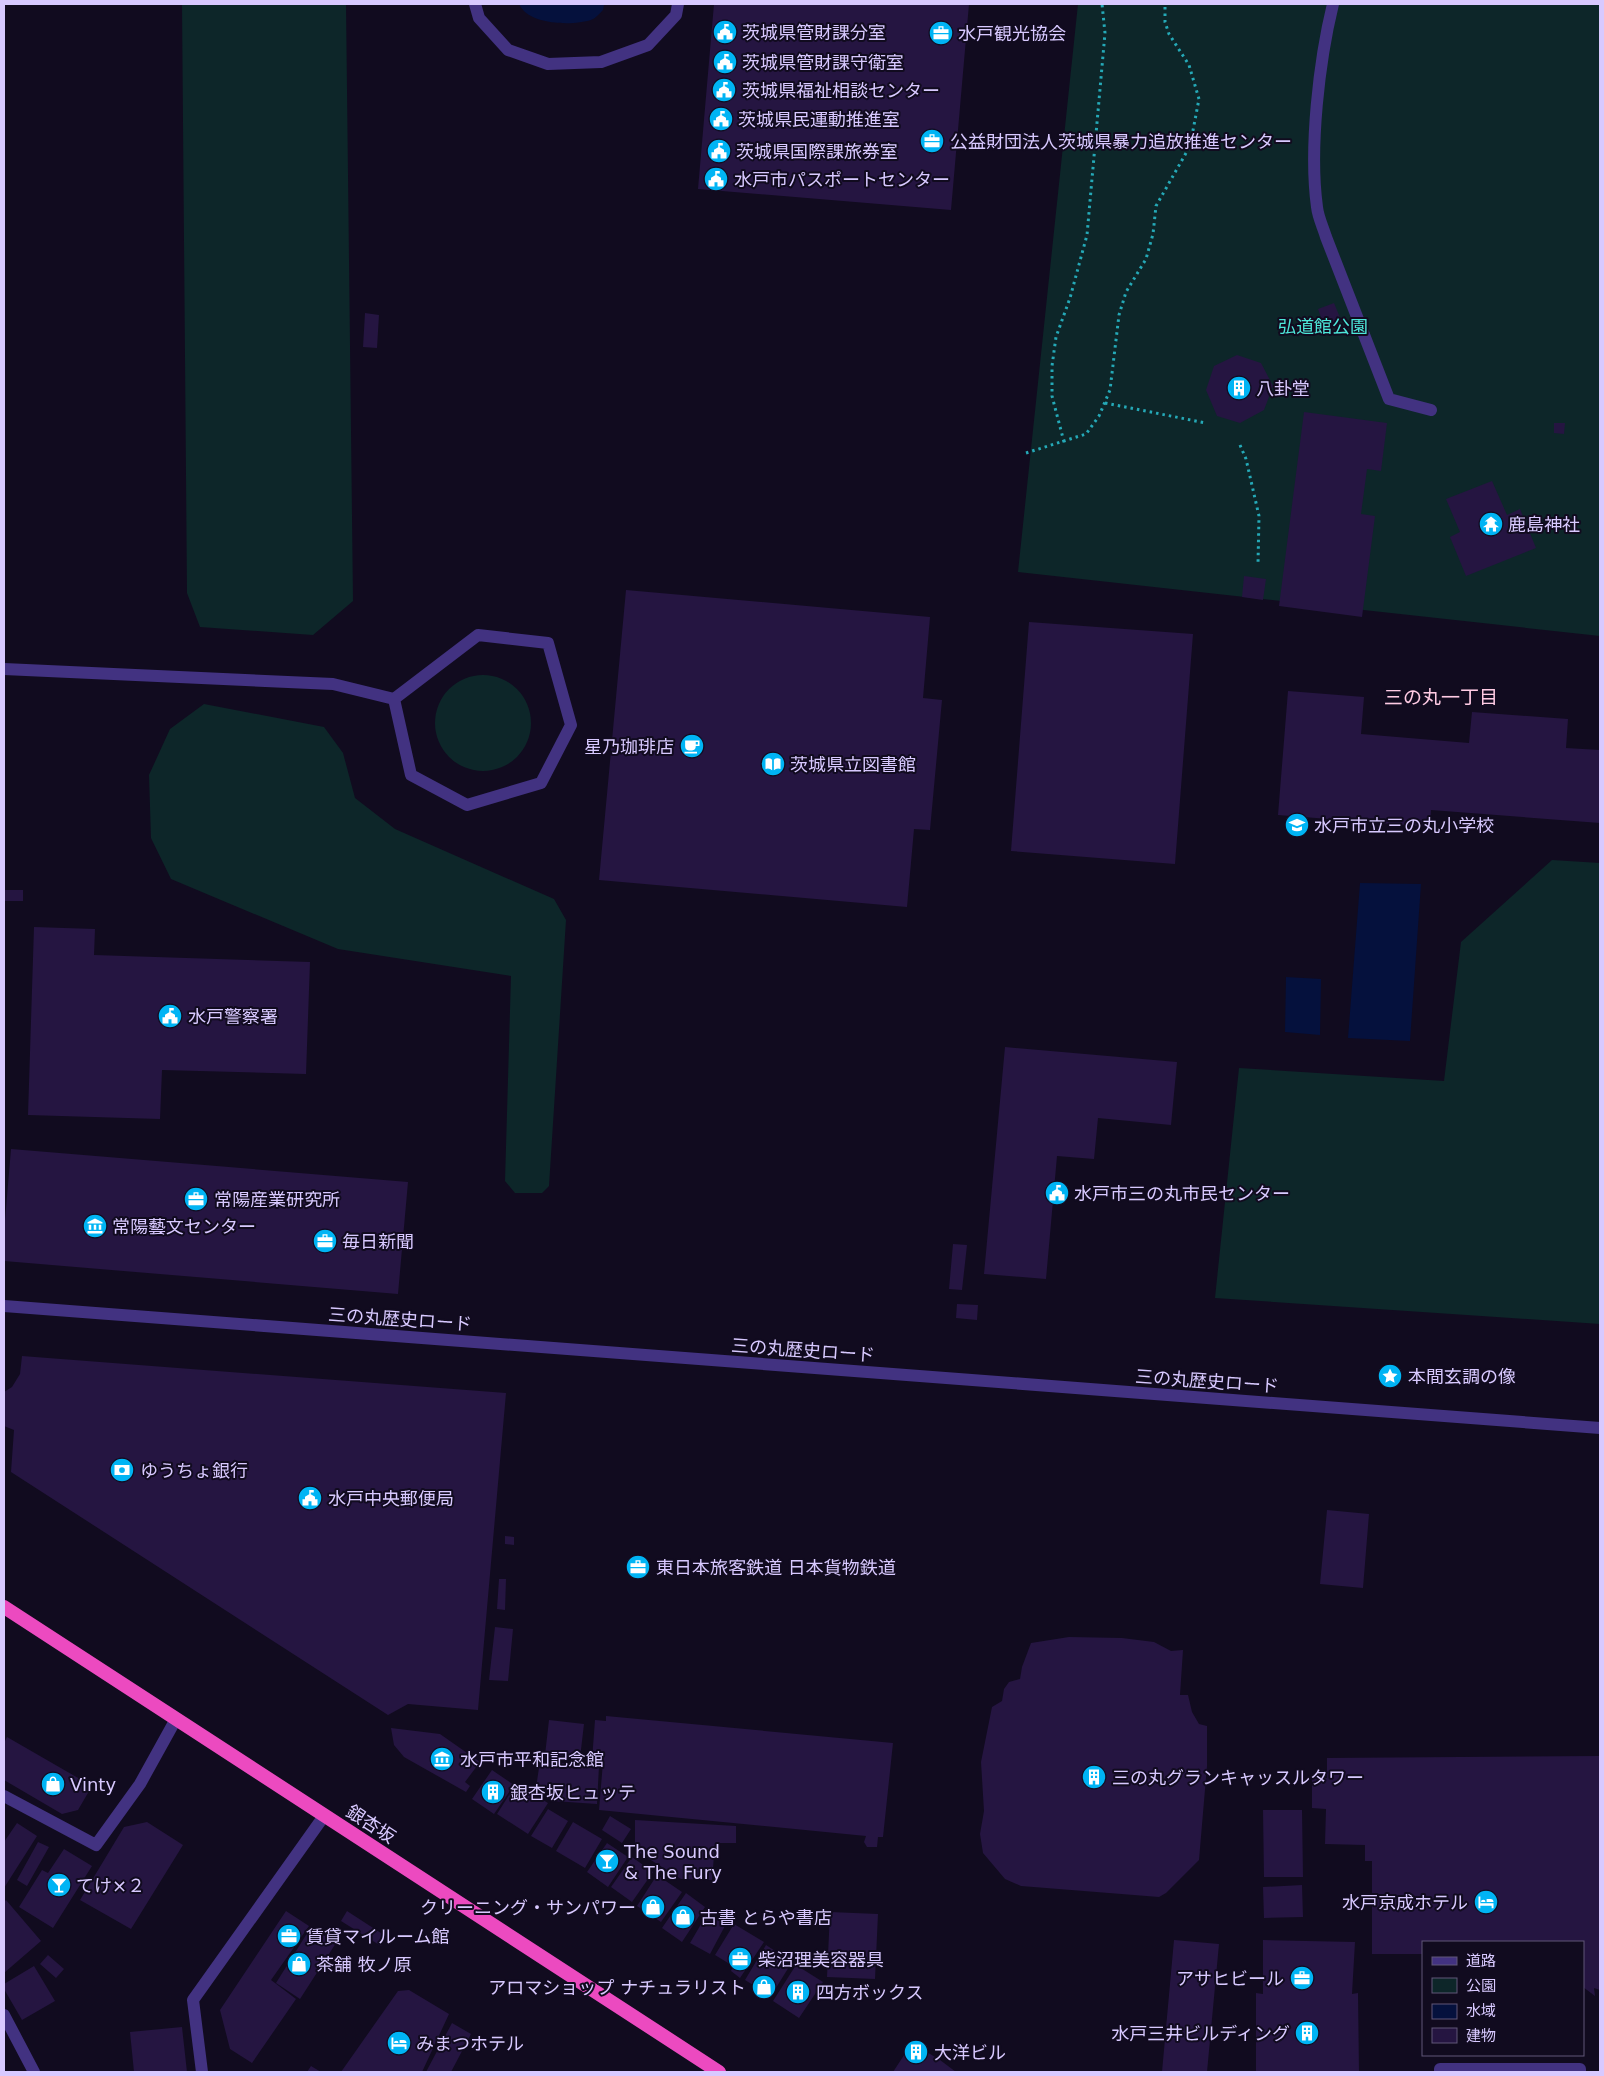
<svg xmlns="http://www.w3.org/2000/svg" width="1604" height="2076" viewBox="0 0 1604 2076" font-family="'DejaVu Sans','Noto Sans JP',sans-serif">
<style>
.green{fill:#0d2629}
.water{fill:#05113d}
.building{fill:#251541}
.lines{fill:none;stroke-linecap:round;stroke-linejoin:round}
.path{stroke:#25a9b7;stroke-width:3;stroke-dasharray:2.5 4;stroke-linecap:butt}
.service{stroke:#423281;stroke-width:12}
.tertiary{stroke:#423281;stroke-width:12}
.trunk{stroke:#ec4ac0;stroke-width:14}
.labels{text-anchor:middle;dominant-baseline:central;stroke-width:4;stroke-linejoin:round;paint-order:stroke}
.poi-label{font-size:18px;fill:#d8c9ff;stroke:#110b1f;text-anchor:start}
.park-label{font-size:18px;fill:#4de7d9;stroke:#110b1f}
.street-label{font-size:18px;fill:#d8c9ff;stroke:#110b1f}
.neighbourhood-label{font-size:19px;fill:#ffcbe4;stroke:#110b1f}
</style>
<rect width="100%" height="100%" fill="#110b1f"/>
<path class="green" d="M182 4H346L353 601 313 635 200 627 187 593Z
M1078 4H1600V636L1018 572Z
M435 723a48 48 0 1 1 96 0a48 48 0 1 1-96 0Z
M204 704 324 727 343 753 355 798 395 829 554 899 566 920 549 1186 542 1193H515L505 1181 511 976 338 949 171 879 151 838 149 775 170 729Z
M1552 860 1600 863V1324L1215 1298 1239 1068 1444 1081 1461 942Z"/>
<path class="water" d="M519 4H603L604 5 603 10C599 14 596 18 591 20 572 26 528 25 519 4Z
M1360 883 1421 884 1410 1041 1348 1038Z
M1286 977 1321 979 1320 1035 1285 1032Z"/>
<path class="building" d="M714 4H969L951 210 698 189Z
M1334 303 1341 320 1324 326 1318 309Z
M365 313 379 315 377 348 363 347Z
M1319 321 1322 328 1315 330 1312 323Z
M1237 355 1261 363 1273 386 1264 410 1240 423 1217 416 1206 390 1214 366Z
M1304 412 1387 423 1381 471 1367 469 1361 514 1375 516 1362 617 1279 606Z
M1554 423H1565L1564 434 1554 433Z
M1492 481 1507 515 1520 509 1536 548 1466 576 1450 537 1460 532 1446 499Z
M1244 576 1266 579 1263 600 1242 597Z
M626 590 930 617 923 698 942 700 930 830 914 829 907 907 599 880Z
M1029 622 1193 634 1175 864 1011 851Z
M1288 691 1364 697 1361 734 1469 743 1472 712 1568 719 1566 748 1600 750V823L1431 810 1430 827 1278 815Z
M4 890H23V901H4Z
M34 927 95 929 94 955 310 962 306 1074 162 1070 160 1119 28 1115Z
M1005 1047 1177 1062 1171 1125 1098 1118 1094 1159 1057 1156 1046 1279 984 1274Z
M11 1149 408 1182 398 1294 4 1261V1232Z
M953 1244 967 1245 962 1290 949 1289Z
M957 1304 978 1305 977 1320 956 1318Z
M22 1356 506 1393 478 1710 408 1704 388 1715 11 1472 14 1430 4 1426V1392L12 1387 20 1374Z
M1327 1510 1369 1514 1363 1588 1320 1584Z
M505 1536 514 1537V1545L505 1544Z
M499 1579H506L505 1610 497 1609Z
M495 1627 513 1629 508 1681 489 1680Z
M1069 1637 1122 1638 1154 1642 1171 1651 1183 1650 1180 1695H1188L1192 1712 1199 1724 1207 1726V1766L1199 1860 1166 1893 1159 1897 1021 1886 1005 1879 983 1853 980 1834 984 1811 981 1762 992 1707 1002 1701 1004 1689 1009 1682 1020 1679 1022 1667 1031 1643Z
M606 1716 893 1743 883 1837H878L877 1847H867L864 1842 866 1836 599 1810 603 1762 592 1760 595 1720 606 1721Z
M549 1720 584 1724 580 1758 545 1755Z
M391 1728 440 1734 480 1762 465 1782 470 1786 466 1792 404 1757 394 1745Z
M7 1737 92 1786 78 1810 62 1814 4 1780V1743Z
M1600 1756V1990L1594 1988 1595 1996 1583 1987V1942H1423V1954H1372V1861H1365V1845L1325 1844 1326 1809 1312 1808V1778H1327V1758Z
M540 1761 599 1766 597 1804 553 1801 555 1790 536 1788Z
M492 1770 514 1785 494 1814 472 1799Z
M516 1784 548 1803 528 1834 497 1814Z
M548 1809 568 1821 552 1848 531 1836Z
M1263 1810H1302L1303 1877H1264Z
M610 1816 631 1829 622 1843 602 1830Z
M635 1820 736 1826V1843H715L712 1880 681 1879 635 1850Z
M147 1822 183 1845 131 1929 80 1900 124 1827Z
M573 1822 602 1839 585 1868 556 1851Z
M17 1823 37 1836 4 1888V1842Z
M38 1842 49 1847 27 1886 17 1880Z
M607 1843 628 1857 608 1887 587 1872Z
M64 1849 92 1866 53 1928 19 1907 42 1870 48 1873Z
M632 1857 653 1872 632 1902 611 1887Z
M657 1875 682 1892 661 1922 637 1906Z
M1302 1885 1303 1917 1264 1918 1263 1887Z
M686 1893 705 1907 682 1942 662 1928Z
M6 1900 41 1941 4 1973V1902Z
M286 1911 309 1926 271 1980 296 1999 252 2063 230 2049 220 2010Z
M347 1911 387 1937 381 1946 341 1921Z
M830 1912 878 1914 875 1979 827 1977Z
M707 1914 726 1924 710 1954 690 1943Z
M734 1924 764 1942 740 1978 731 1971 733 1966 715 1955Z
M311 1927 336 1943 300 1999 276 1983Z
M1174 1940 1219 1944 1207 2072H1162Z
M1263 1940 1355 1942 1352 1994 1358 1993 1359 2072H1256V1993L1263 1994Z
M766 1945 792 1962 771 1996 745 1980Z
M48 1955 64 1969 56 1978 40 1964Z
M796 1965 823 1982 799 2018 773 2001Z
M34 1966 55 2001 22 2020 4 1989V1984Z
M409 1990 449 2014 422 2072H341L398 1991Z
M452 2023 471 2034 451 2072H426Z
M182 2027 187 2072H134L130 2032Z
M912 2043 940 2060 956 2072H893Z
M311 2066 321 2072H307Z"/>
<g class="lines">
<path class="path" d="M1105 403 1206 423
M1064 442 1052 396V366L1056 337 1070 298 1087 235 1105 33 1102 4
M1240 445 1246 459 1259 516 1258 564
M1026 453 1086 434 1099 416 1110 390 1119 315 1126 292 1146 259 1153 234 1156 206 1190 146 1199 99 1189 65 1169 34 1165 22V4"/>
<path class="service" d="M475 4 479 18 508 50 548 64 601 62 648 45 676 15 678 4
M1333 4C1319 61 1309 149 1317 207 1318 217 1323 227 1326 237L1389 399 1431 410
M4 669 333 684 394 699 411 775 467 805 541 783 571 725 548 643 478 635 394 699
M4 1796 96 1845 140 1784 176 1719
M4 2015 34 2072
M202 2072 193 2000 324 1816
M1440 2072V2069H1580V2072"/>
<path class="tertiary" d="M4 1306 1600 1428"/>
<path class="trunk" d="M4 1607 719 2072"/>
</g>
<defs>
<g id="civic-disc" transform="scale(1.25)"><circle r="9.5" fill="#00b4f4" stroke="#110b1f"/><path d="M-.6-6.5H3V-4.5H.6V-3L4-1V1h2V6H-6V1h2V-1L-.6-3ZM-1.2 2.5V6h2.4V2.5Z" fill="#fff"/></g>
<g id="office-disc" transform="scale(1.25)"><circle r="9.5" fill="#00b4f4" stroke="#110b1f"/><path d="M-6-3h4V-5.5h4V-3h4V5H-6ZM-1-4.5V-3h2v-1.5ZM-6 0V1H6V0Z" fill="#fff"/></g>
<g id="building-disc" transform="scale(1.25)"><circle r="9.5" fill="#00b4f4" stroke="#110b1f"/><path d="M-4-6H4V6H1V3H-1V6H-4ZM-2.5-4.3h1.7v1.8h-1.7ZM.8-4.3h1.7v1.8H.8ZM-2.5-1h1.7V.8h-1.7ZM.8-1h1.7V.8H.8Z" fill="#fff"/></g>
<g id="temple-disc" transform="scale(1.25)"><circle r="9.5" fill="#00b4f4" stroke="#110b1f"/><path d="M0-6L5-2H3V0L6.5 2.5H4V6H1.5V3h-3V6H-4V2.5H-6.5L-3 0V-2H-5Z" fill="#fff"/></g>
<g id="cafe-disc" transform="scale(1.25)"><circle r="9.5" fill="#00b4f4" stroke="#110b1f"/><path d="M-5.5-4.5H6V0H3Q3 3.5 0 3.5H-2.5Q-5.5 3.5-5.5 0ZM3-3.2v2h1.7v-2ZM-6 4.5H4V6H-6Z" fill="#fff"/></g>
<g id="library-disc" transform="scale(1.25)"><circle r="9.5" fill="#00b4f4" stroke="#110b1f"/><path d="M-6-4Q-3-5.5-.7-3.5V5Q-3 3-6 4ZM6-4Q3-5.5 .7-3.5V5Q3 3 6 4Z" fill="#fff"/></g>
<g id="school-disc" transform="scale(1.25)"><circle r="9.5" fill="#00b4f4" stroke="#110b1f"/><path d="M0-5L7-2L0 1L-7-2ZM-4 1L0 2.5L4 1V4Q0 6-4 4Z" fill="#fff"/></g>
<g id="museum-disc" transform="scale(1.25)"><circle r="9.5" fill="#00b4f4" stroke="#110b1f"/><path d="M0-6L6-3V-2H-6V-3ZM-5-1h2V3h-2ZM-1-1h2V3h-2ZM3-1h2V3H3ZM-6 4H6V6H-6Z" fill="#fff"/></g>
<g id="sight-disc" transform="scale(1.25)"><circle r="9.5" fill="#00b4f4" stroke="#110b1f"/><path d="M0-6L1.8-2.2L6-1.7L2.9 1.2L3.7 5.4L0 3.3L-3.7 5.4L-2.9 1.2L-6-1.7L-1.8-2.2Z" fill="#fff"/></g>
<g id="bank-disc" transform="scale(1.25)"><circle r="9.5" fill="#00b4f4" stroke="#110b1f"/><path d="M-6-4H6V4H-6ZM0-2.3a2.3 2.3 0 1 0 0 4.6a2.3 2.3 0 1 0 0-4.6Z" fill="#fff"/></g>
<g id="shop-disc" transform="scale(1.25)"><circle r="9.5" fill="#00b4f4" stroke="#110b1f"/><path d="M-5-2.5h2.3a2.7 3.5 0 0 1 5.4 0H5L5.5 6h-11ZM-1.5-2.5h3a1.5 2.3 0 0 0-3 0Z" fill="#fff"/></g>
<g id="bar-disc" transform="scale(1.25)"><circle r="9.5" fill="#00b4f4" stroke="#110b1f"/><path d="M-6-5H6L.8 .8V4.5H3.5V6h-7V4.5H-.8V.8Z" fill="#fff"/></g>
<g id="hotel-disc" transform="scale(1.25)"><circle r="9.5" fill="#00b4f4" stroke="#110b1f"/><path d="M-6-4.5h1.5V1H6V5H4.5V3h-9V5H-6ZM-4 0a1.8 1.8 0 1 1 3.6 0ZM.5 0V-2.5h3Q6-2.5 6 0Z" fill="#fff"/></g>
</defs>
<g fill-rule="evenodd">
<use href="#civic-disc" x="725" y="32"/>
<use href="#office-disc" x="941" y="33"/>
<use href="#civic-disc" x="725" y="62"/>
<use href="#civic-disc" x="724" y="90"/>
<use href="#civic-disc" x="721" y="119"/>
<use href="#office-disc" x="932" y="141"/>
<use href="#civic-disc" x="719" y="151"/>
<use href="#civic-disc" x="716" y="179"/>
<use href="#building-disc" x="1239" y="388"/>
<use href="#temple-disc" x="1491" y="524"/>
<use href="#cafe-disc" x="692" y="746"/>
<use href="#library-disc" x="773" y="764"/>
<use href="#school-disc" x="1297" y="825"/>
<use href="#civic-disc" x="170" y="1016"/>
<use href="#civic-disc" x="1057" y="1193"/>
<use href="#office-disc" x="196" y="1199"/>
<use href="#museum-disc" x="95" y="1226"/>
<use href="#office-disc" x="325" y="1241"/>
<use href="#sight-disc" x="1390" y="1376"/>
<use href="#bank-disc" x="122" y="1470"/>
<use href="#civic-disc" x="310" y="1498"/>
<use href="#office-disc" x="638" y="1567"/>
<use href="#museum-disc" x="442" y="1759"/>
<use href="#building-disc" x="1094" y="1777"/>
<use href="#shop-disc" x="53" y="1784"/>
<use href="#building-disc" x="493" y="1792"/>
<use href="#bar-disc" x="607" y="1861"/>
<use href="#bar-disc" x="59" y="1885"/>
<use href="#hotel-disc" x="1486" y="1902"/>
<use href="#shop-disc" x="653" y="1907"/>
<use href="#shop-disc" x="683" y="1917"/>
<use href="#office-disc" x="289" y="1936"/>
<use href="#office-disc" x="740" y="1959"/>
<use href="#shop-disc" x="299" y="1964"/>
<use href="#office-disc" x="1302" y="1978"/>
<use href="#shop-disc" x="764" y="1987"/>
<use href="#building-disc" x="798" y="1992"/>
<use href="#building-disc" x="1307" y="2033"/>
<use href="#hotel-disc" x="399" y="2043"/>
<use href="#building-disc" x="916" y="2052"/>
</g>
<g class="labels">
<g class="poi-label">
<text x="742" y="32">茨城県管財課分室</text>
<text x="958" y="33">水戸観光協会</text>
<text x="742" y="62">茨城県管財課守衛室</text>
<text x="742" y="90">茨城県福祉相談センター</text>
<text x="738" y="119">茨城県民運動推進室</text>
<text x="950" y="141">公益財団法人茨城県暴力追放推進センター</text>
<text x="736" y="151">茨城県国際課旅券室</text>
<text x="734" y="179">水戸市パスポートセンター</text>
<text x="1256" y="388">八卦堂</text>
<text x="1508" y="524">鹿島神社</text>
<text x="674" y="746" text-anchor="end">星乃珈琲店</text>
<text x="790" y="764">茨城県立図書館</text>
<text x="1314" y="825">水戸市立三の丸小学校</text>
<text x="188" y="1016">水戸警察署</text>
<text x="1074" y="1193">水戸市三の丸市民センター</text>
<text x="214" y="1199">常陽産業研究所</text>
<text x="112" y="1226">常陽藝文センター</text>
<text x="342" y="1241">毎日新聞</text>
<text x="1408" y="1376">本間玄調の像</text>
<text x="140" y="1470">ゆうちょ銀行</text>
<text x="328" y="1498">水戸中央郵便局</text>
<text x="656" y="1567">東日本旅客鉄道 日本貨物鉄道</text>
<text x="460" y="1759">水戸市平和記念館</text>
<text x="1112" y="1777">三の丸グランキャッスルタワー</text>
<text x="70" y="1784">Vinty</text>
<text x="510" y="1792">銀杏坂ヒュッテ</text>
<text x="624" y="1851">The Sound<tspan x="624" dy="21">&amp; The Fury</tspan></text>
<text x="76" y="1885">てけ×２</text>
<text x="1468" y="1902" text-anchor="end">水戸京成ホテル</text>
<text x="636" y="1907" text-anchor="end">クリーニング・サンパワー</text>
<text x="700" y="1917">古書 とらや書店</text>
<text x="306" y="1936">賃貸マイルーム館</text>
<text x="758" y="1959">柴沼理美容器具</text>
<text x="316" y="1964">茶舗 牧ノ原</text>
<text x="1284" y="1978" text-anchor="end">アサヒビール</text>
<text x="746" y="1987" text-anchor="end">アロマショップ ナチュラリスト</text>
<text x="816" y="1992">四方ボックス</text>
<text x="1290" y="2033" text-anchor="end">水戸三井ビルディング</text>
<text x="416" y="2043">みまつホテル</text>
<text x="934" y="2052">大洋ビル</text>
</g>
<g class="park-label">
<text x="1323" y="326">弘道館公園</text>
</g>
<g class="street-label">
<text transform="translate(400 1319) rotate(4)">三の丸歴史ロード</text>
<text transform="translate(803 1350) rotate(4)">三の丸歴史ロード</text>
<text transform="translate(1207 1381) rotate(4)">三の丸歴史ロード</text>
<text transform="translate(371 1824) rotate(33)">銀杏坂</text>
</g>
<g class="neighbourhood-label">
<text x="1441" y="697">三の丸一丁目</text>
</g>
</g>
<rect width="1604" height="2076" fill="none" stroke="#d8c9ff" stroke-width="10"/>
<rect x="1422" y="1941" width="162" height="115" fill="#110b1f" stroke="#615779"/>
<rect x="1432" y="1957" width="25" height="8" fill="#423281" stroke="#615779"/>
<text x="1466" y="1966" font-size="15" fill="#d8c9ff">道路</text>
<rect x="1432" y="1978" width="25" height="15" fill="#0d2629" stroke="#615779"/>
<text x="1466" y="1991" font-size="15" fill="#d8c9ff">公園</text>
<rect x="1432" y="2004" width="25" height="15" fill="#05113d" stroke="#615779"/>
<text x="1466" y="2016" font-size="15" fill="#d8c9ff">水域</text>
<rect x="1432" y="2028" width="25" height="15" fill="#251541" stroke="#615779"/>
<text x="1466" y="2041" font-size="15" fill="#d8c9ff">建物</text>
</svg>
